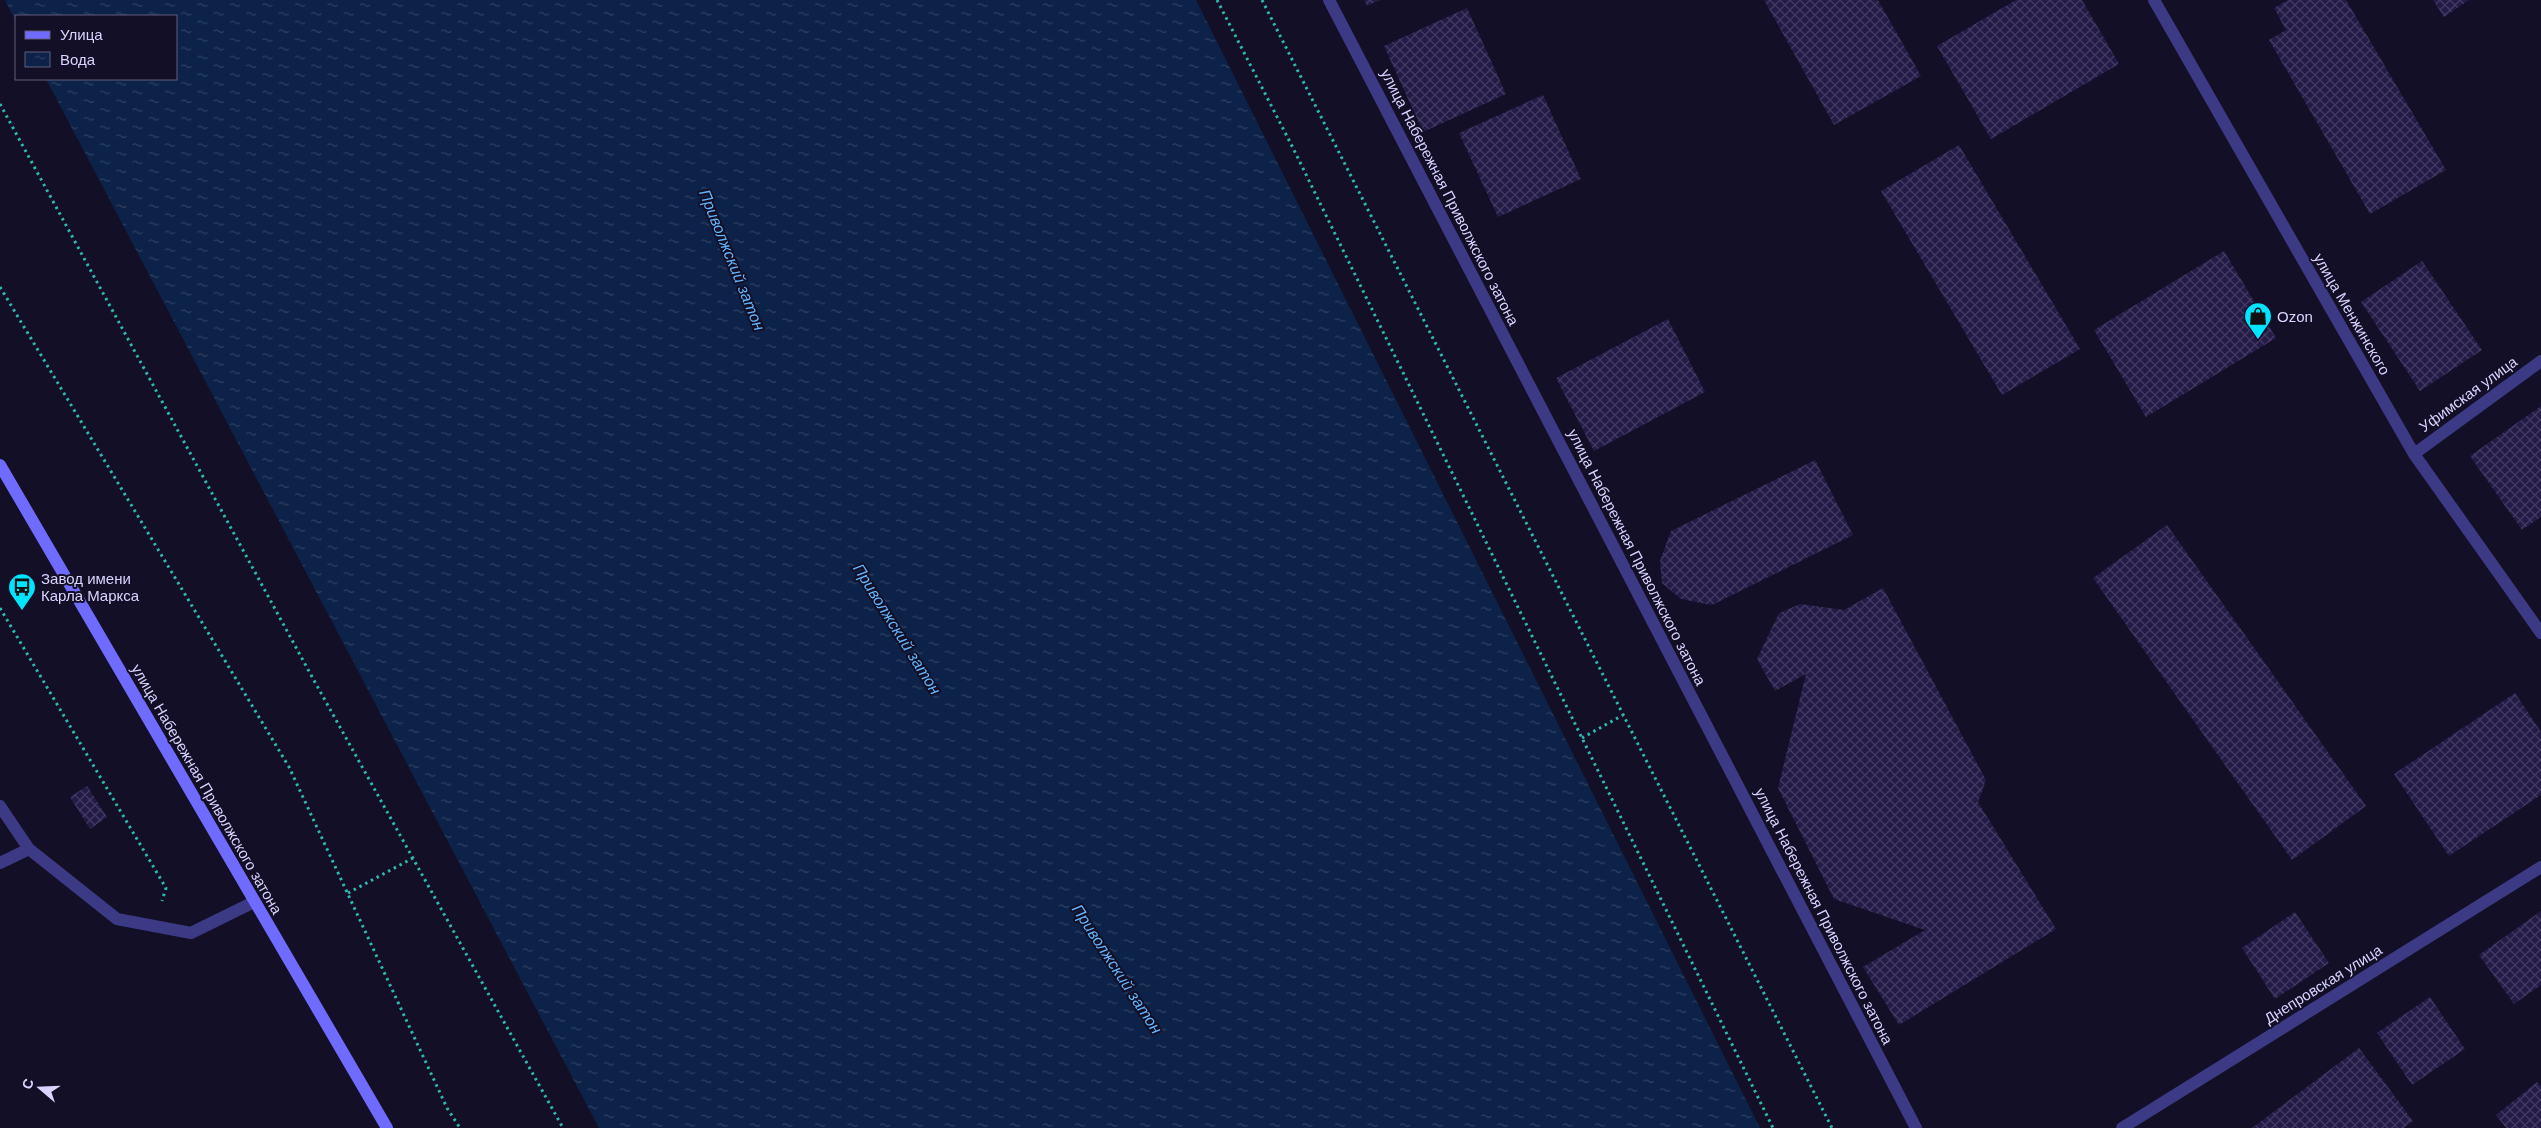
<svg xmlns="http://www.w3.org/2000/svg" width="2541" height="1128" viewBox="0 0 2541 1128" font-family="Helvetica,sans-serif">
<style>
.water{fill:url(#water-ripples)}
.building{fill:url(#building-cross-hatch)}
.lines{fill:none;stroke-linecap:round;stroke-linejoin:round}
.path{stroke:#2fb8b0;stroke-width:3;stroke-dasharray:2.5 4;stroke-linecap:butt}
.service{stroke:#3d3a85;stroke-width:12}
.minor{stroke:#3d3a85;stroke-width:12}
.secondary{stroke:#6f6bff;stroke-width:12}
.labels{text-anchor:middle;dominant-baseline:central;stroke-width:4;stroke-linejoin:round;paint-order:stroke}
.street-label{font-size:15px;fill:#d9d4ff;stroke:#130f26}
.poi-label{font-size:15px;fill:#d9d4ff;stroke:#130f26;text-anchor:start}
.water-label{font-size:16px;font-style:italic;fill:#62b6ff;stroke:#130f26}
</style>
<defs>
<pattern id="water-ripples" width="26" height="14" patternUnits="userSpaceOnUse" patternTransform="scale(1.25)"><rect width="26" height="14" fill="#0c2248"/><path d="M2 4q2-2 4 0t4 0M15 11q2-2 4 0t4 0" fill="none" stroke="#2f4163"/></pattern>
<pattern id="building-cross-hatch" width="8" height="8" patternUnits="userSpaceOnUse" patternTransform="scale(1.25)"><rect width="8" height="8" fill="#241b47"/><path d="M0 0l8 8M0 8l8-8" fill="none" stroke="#433b63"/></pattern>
</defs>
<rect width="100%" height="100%" fill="#130f26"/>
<path class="water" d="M5 0H1196L1760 1128H599L46 79H176V16H16V22Z"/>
<path class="building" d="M1364 0H1380L1367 6Z
M1764 0H1878L1921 76 1834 125Z
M2016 0H2082L2119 64 1991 139 1937 46Z
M2288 0H2346L2446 170 2370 214 2269 40 2286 30 2274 8Z
M2433 0H2469L2444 17Z
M1467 8 1506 94 1423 132 1384 46Z
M1543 95 1581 179 1498 217 1459 133Z
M1959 145 2080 349 2002 395 1881 191Z
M2224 251 2276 338 2146 417 2094 330Z
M2422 261 2482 350 2420 391 2361 302Z
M1668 319 1705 392 1594 451 1556 378Z
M2541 406V517L2522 530 2470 456Z
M1815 460 1853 535 1712 605 1681 599 1662 583 1660 561 1671 531Z
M2167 525 2366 806 2292 860 2093 578Z
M1883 588 1986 780 1978 802 2056 929 1899 1025 1863 967 1925 930 1834 899 1778 788 1806 674 1775 691 1757 659 1779 613 1800 604 1844 610Z
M2515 693 2541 732V795L2449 856 2394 774Z
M87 786 107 817 90 829 70 797Z
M2541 911V985L2514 1004 2479 955Z
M2295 912 2329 963 2275 999 2242 948Z
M2430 997 2465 1049 2412 1085 2377 1033Z
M2359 1048 2413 1121 2404 1128H2252Z
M2537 1082 2541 1086V1128H2506L2496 1115Z"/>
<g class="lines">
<path class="path" d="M1217 0 1293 148 1773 1128
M1262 0 1832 1128
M0 104 311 675 563 1128
M0 287 289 767 447 1108 460 1128
M0 608 166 888 162 901
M1582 738 1623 715
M348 893 413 858"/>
<path class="service" d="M0 863 29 849"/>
<path class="minor" d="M1329 0 1916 1128
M2154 0 2414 454 2541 633
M2414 454 2541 361
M0 806 29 849 117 919 191 933 254 902
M2122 1128 2541 867"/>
<path class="secondary" d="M0 465 387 1128"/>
</g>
<defs>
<g id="shop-pin" transform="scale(1.4375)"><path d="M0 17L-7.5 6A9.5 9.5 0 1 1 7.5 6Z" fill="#00e5ff" stroke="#130f26"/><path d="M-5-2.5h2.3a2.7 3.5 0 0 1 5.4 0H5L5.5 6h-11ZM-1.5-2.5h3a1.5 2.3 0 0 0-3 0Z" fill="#111"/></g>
<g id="bus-pin" transform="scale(1.4375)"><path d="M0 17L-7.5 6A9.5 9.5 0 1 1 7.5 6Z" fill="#00e5ff" stroke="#130f26"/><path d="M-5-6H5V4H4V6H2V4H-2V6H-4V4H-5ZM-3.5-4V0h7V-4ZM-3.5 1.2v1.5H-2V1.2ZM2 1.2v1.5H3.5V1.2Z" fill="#111"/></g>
</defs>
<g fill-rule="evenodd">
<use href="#shop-pin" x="2258" y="316"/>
<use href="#bus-pin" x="22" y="587"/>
</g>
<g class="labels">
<g class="street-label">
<text transform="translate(1450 197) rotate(63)">улица Набережная Приволжского затона</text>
<text transform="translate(2352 314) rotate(60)">улица Менжинского</text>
<text transform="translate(2468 394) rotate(-36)">Уфимская улица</text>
<text transform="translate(1637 557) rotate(63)">улица Набережная Приволжского затона</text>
<text transform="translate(207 789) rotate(60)">улица Набережная Приволжского затона</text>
<text transform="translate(1824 916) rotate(63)">улица Набережная Приволжского затона</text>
<text transform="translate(2323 984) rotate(-32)">Днепровская улица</text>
</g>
<g class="poi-label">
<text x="2277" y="316">Ozon</text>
<text x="41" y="578">Завод имени<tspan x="41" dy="17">Карла Маркса</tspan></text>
</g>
<g class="water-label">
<text transform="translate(732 260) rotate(68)">Приволжский затон</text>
<text transform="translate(897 629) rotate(58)">Приволжский затон</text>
<text transform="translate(1117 969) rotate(57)">Приволжский затон</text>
</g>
</g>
<rect x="15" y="15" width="162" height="65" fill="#130f26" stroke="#625e7d"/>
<rect x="25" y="31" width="25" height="8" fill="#6f6bff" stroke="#625e7d"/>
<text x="60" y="40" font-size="15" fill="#d9d4ff">Улица</text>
<rect x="25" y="52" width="25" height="15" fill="url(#water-ripples)" stroke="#625e7d"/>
<text x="60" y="65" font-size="15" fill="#d9d4ff">Вода</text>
<g transform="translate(40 1088) rotate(289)" stroke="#130f26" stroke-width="4" paint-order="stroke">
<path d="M0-4L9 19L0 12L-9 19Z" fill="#d9d4ff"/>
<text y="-8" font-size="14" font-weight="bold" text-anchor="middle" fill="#d9d4ff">С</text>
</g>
</svg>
